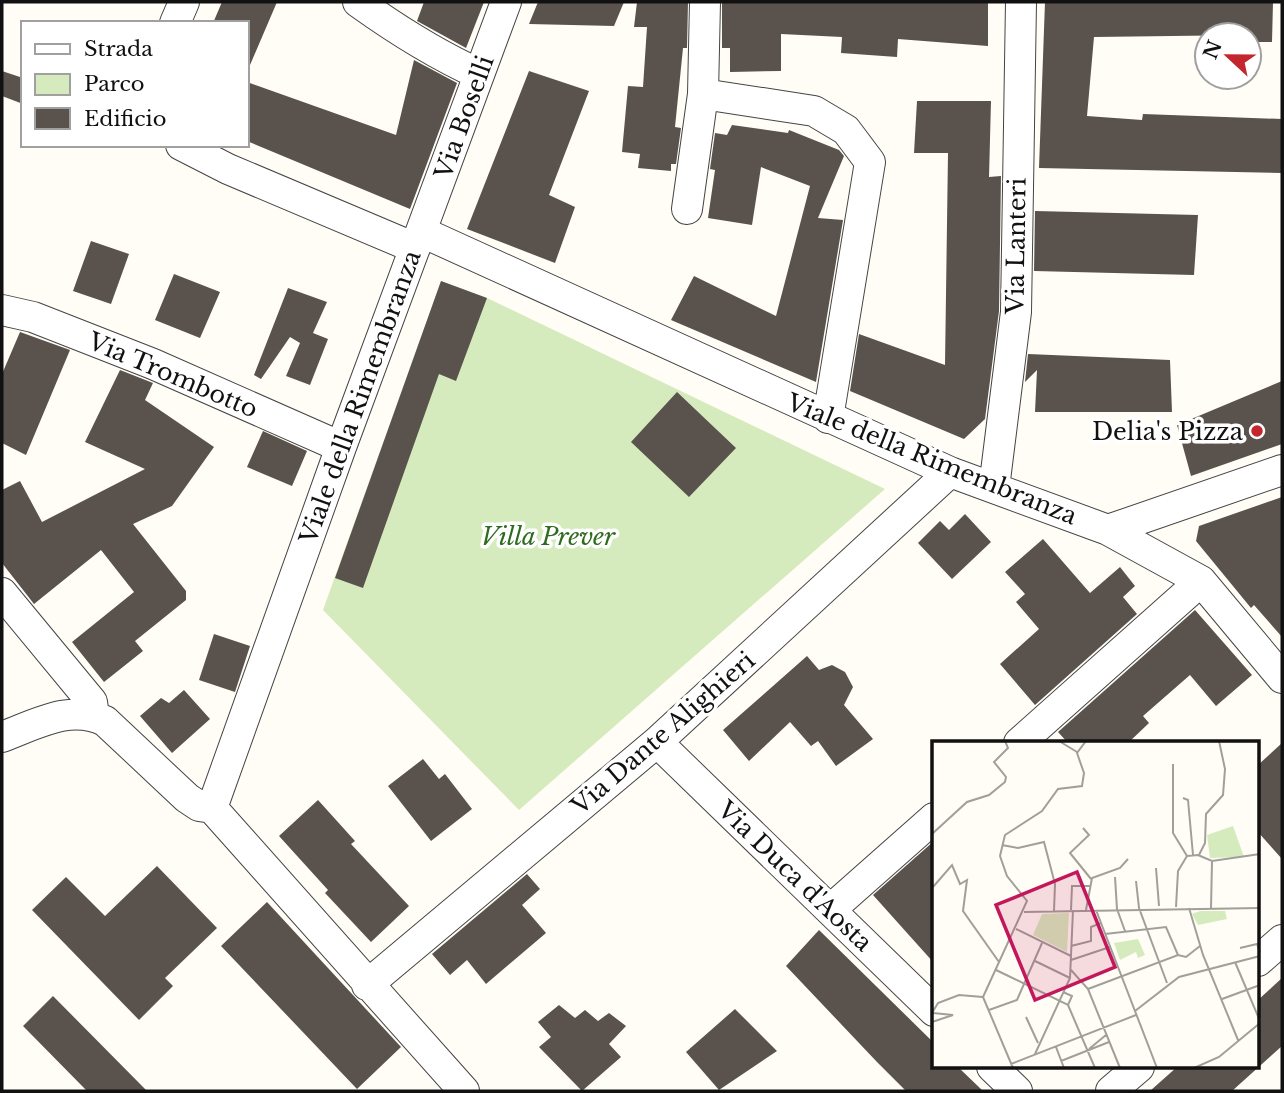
<svg xmlns="http://www.w3.org/2000/svg" width="1284" height="1093" viewBox="0 0 1284 1093" font-family="'Libre Baskerville',serif">
<style>
.green{fill:#d5ebbd}
.building{fill:#5a524d}
.lines{fill:none;stroke-linecap:round;stroke-linejoin:round}
.minor-casing{stroke:#444;stroke-width:32}
.minor{stroke:#fff;stroke-width:30}
.poi-dot{fill:#c4262e;stroke:#fff;stroke-width:2.5}
.labels{text-anchor:middle;dominant-baseline:central;stroke-width:7;stroke-linejoin:round;paint-order:stroke}
.street-label{font-size:24px;fill:#111;stroke:#fff}
.poi-label{font-size:24px;fill:#111;stroke:#fff;text-anchor:end}
.park-label{font-size:24px;font-style:italic;fill:#2f6b1f;stroke:#fff}
.inset-road{fill:none;stroke:#a09f9a;stroke-width:2}
.view{fill:#c2185b;fill-opacity:0.15;stroke:#c2185b;stroke-width:3.5}
.inset-edge{fill:none;stroke:#111;stroke-width:3.5}
</style>
<rect width="100%" height="100%" fill="#fffdf5"/>
<path class="green" d="M441 281 487 298 885 489 519 810 323 610Z"/>
<path class="building" d="M222 2H277L247 72V23H213Z
M424 2H484L466 48 417 21Z
M538 2H624L614 26 529 24Z
M637 2H688L687 48H683L675 127 681 128 676 164H671V171L638 168 640 154 622 152 628 86 643 87 647 27H634Z
M722 2H988V46L898 39 897 57 841 53 842 37 781 34V71L730 72V48H722Z
M1045 2H1273L1272 42H1249V35L1094 37 1087 116 1142 120 1143 114 1282 119V173L1039 168Z
M414 60 457 83 410 209 247 141V82L396 135Z
M2 71 23 78V104L2 96Z
M529 71 589 91 549 195 575 207 555 263 467 229Z
M917 101H991L989 177 1001 176 999 311 985 419 964 439 850 391 859 334 945 365 948 153H914Z
M732 125 788 133 789 130 839 150 844 156 818 218 843 220 816 382 671 320 694 276 776 316 810 186 761 167 752 225 708 218 715 170 710 169 715 133 727 135Z
M1035 211 1198 215 1194 275 1034 271Z
M91 241 129 254 111 304 73 291Z
M174 274 220 292 200 338 155 320Z
M441 281 487 298 456 381 439 374 363 588 335 578Z
M288 288 327 302 313 333 328 339 310 385 286 376 300 343 290 337 261 379 254 375Z
M20 332 70 350 26 455 2 443V374Z
M1028 354 1170 360 1172 412H1035L1037 370 1025 382Z
M120 370 153 383 145 400 214 447 172 506 133 524 186 591V600L135 641 143 651 104 682 72 642 134 592 101 550 34 604 2 563V490L20 481 42 522 145 469 85 442Z
M1282 381V444L1191 476 1177 425Z
M677 392 736 448 689 497 631 442Z
M263 431 307 451 292 486 247 467Z
M1282 497V637L1254 605 1251 608 1196 541 1199 526Z
M965 514 991 542 952 579 918 543 940 521 949 530Z
M1043 539 1090 593 1120 567 1135 586 1123 597 1137 614 1035 705 1000 664 1039 629 1016 602 1025 594 1005 572Z
M1195 610 1252 675 1216 706 1190 675 1143 716 1149 723 1128 743H1068L1058 732Z
M214 634 250 646 235 692 199 680Z
M807 656 819 670 832 665 845 672 853 687 844 705 873 739 836 766 818 741 811 746 790 722 749 761 723 730Z
M184 690 210 719 172 753 140 716 161 698 169 703Z
M1282 743V859L1258 832V765Z
M423 759 439 779 445 774 472 809 431 841 388 786Z
M318 800 355 841 351 844 409 906 371 942 325 893 328 890 279 836Z
M934 841V963L873 895Z
M157 866 217 928 165 978 173 986 139 1020 32 910 66 877 105 916Z
M527 874 540 889 522 905 546 933 486 984 467 960 450 975 432 954Z
M267 902 401 1047 357 1089 221 946Z
M819 930 934 1043V1067H958L983 1091H906L877 1062 786 966Z
M1282 978V1046L1232 1091H1150L1177 1067H1258V1000Z
M53 996 147 1091H87L23 1026Z
M559 1005 575 1018 585 1010 598 1021 609 1013 626 1026 609 1044 621 1057 582 1091 539 1047 551 1037 538 1022Z
M735 1009 777 1051 719 1090 686 1052Z"/>
<g class="lines">
<g class="minor-casing">
<path id="minor" d="M358 2C397 30 435 54 479 74
M705 2 703 94 814 111 846 130 870 162 828 418
M175 23 184 2
M181 145 228 169 415 248
M687 209 703 94
M422 232 950 472 1108 530 1201 581 1282 678
M2 310 33 317 153 364 341 447
M994 488 1016 312 1021 2
M1108 530 1282 470
M2 593 92 702 94 716
M2 737C37 724 70 704 105 721L187 798 199 806 212 808
M657 742 934 1011
M1019 743 1201 581
M212 808 341 447 506 2
M212 808 464 1091
M830 910 934 818
M1258 961 1282 940
M367 985 657 742 950 472
M992 1067 1017 1091
M1111 1091 1139 1067"/>
</g>
<use href="#minor" class="minor"/>
</g>
<circle class="poi-dot" cx="1257" cy="431" r="7"/>
<g class="labels">
<g class="street-label">
<text transform="translate(464 117) rotate(-70)">Via Boselli</text>
<text transform="translate(1016 246) rotate(-89)">Via Lanteri</text>
<text transform="translate(173 375) rotate(23)">Via Trombotto</text>
<text transform="translate(360 397) rotate(-70)">Viale della Rimembranza</text>
<text transform="translate(932 459) rotate(22)">Viale della Rimembranza</text>
<text transform="translate(663 733) rotate(-41)">Via Dante Alighieri</text>
<text transform="translate(795 876) rotate(44)">Via Duca d'Aosta</text>
</g>
<g class="poi-label">
<text x="1243" y="431">Delia's Pizza</text>
</g>
<g class="park-label">
<text x="548" y="536">Villa Prever</text>
</g>
</g>
<g transform="translate(932 741)">
<rect width="327" height="327" fill="#fffdf5"/>
<path d="M301 85 312 116 278 117 275 94ZM268 170H293L295 178 266 184 260 173ZM137 172 135 211 101 194 110 173ZM206 198 213 214 206 217 204 211 188 219 182 202Z" fill="#d5ebbd"/>
<path class="inset-road" d="M127 0 145 11M241 23V92L255 115M251 57 256 59 261 114M151 87 157 94 138 112 159 138M0 93 35 61 57 54 73 41 74 36 62 21 76 7 73 0M70 104 86 107 112 101 123 143 122 170M267 114 273 102 274 73 291 54 293 28 287 0M255 115 266 114 280 120 328 113M224 127 227 165M183 136 185 168 193 190M204 140 207 167 235 242M1 146 20 124 28 143 35 139 31 170 67 221M244 166 246 130 255 115M257 167 271 214 306 299M279 167 280 121M139 169 140 145H159M154 169 160 137 188 127 196 118M164 169 225 327M92 171 328 167M84 188 139 215M173 193 234 186 246 214M139 205 159 200V186L169 182M308 207 325 203 328 211M139 219 178 206M103 220 138 237M303 221 328 280M64 229 136 264 140 255 131 251M139 229 156 248 188 327M156 248 246 214 254 216 268 205M51 256 95 160 75 135 68 115 73 94 110 70 126 48 150 45 152 32 145 12 154 0M51 256 81 327M290 258 328 244M136 264 163 327M57 269 85 259 110 202M203 270 247 236 328 215M0 272 6 262 27 254 51 256M94 276 106 302M0 281 21 274 1 272M124 306 132 327M157 308 174 294M103 313 138 237 141 169M129 320 177 301M79 323 204 274M262 327 287 316 328 282"/>
<path class="view" d="M145 131 183 226 103 259 64 164Z"/>
<rect width="327" height="327" class="inset-edge"/>
</g>
<rect width="1284" height="1093" fill="none" stroke="#111111" stroke-width="7"/>
<rect x="21" y="21" width="228" height="126" fill="#ffffff" stroke="#a0a0a0" stroke-width="2"/>
<rect x="35" y="44" width="35" height="10" fill="#ffffff" stroke="#a0a0a0" stroke-width="2"/>
<text x="84" y="56" font-size="21" fill="#111111">Strada</text>
<rect x="35" y="74" width="35" height="21" fill="#d5ebbd" stroke="#a0a0a0" stroke-width="2"/>
<text x="84" y="91" font-size="21" fill="#111111">Parco</text>
<rect x="35" y="108" width="35" height="21" fill="#5a524d" stroke="#a0a0a0" stroke-width="2"/>
<text x="84" y="126" font-size="21" fill="#111111">Edificio</text>
<g transform="translate(1228 56) rotate(292)"><circle r="33" fill="#ffffff" stroke="#a0a0a0" stroke-width="2"/>
<path d="M0-5L12 26L0 18L-12 26Z" fill="#c4262e"/>
<text y="-10" font-size="19" font-weight="bold" text-anchor="middle" fill="#111111">N</text>
</g>
</svg>
